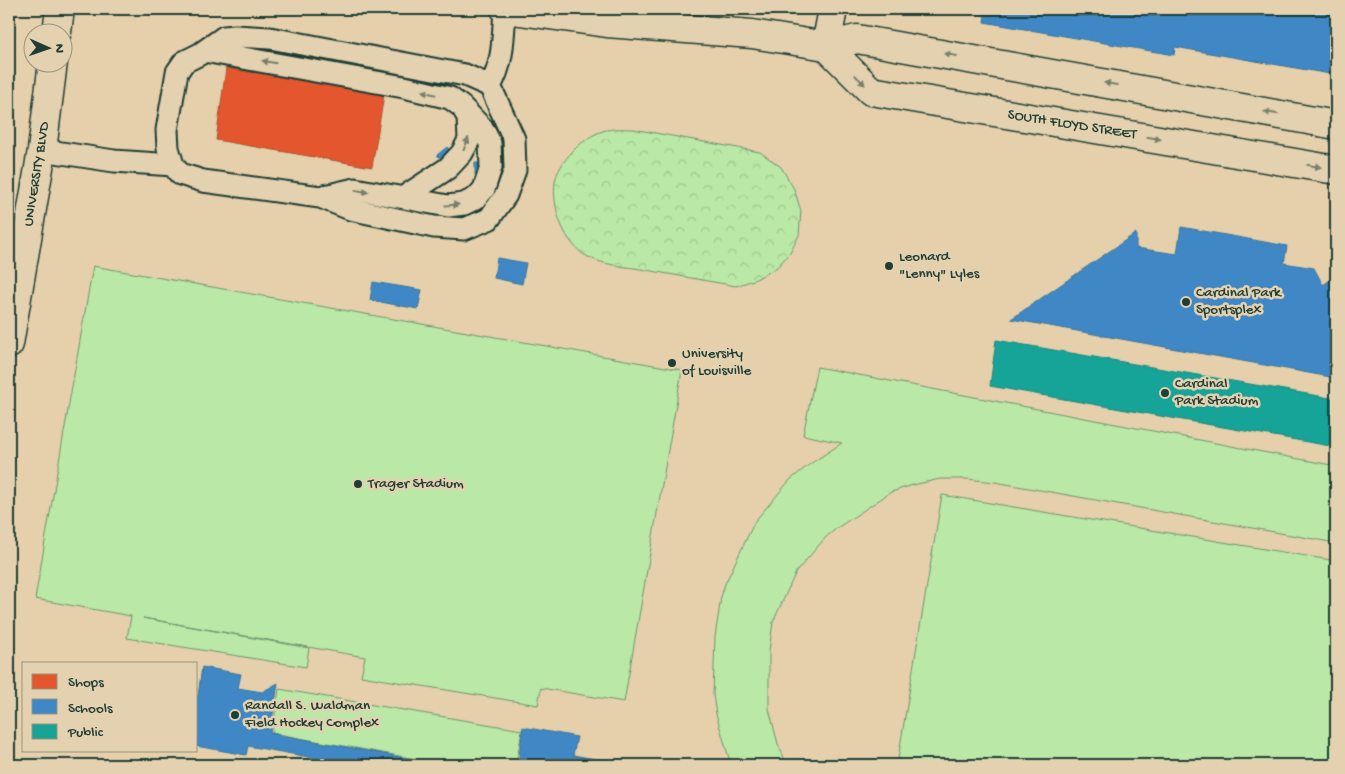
<svg xmlns="http://www.w3.org/2000/svg" width="1345" height="774" viewBox="0 0 1345 774" font-family="'Gochi Hand',sans-serif">
<style>
.forest{fill:url(#forest-crowns);stroke:#6c926d}
.pitch{fill:#bae8a6;stroke:#6c926d}
.shops{fill:#e4572e;stroke:#a94f30}
.schools{fill:#3f88c5;stroke:#35729a}
.public{fill:#17a398;stroke:#19847a}
.lines{fill:none;stroke-linecap:round;stroke-linejoin:round}
.lane-casing{stroke:#1f3d34;stroke-width:25}
.street-casing{stroke:#1f3d34;stroke-width:31}
.secondary-casing{stroke:#1f3d34;stroke-width:31}
.lane{stroke:#e3d1af;stroke-width:21}
.street{stroke:#e3d1af;stroke-width:28}
.secondary{stroke:#e3d1af;stroke-width:28}
.oneway{fill:#77806b}
.poi-dot{fill:#1f3d34;stroke:#e3d1af;stroke-width:2}
.labels{text-anchor:middle;dominant-baseline:central;stroke-width:5;stroke-linejoin:round;paint-order:stroke}
.street-label{font-size:15px;fill:#1f3d34;stroke:#e3d1af}
.poi-label{font-size:15px;fill:#1f3d34;stroke:#e3d1af;text-anchor:start}
</style>
<defs>
<pattern id="forest-crowns" width="20" height="18" patternUnits="userSpaceOnUse" patternTransform="scale(1.25)"><rect width="20" height="18" fill="#bae8a6"/><path d="M2 6a3 3 0 1 1 6 0M12 15a3 3 0 1 1 6 0" fill="none" stroke="#9fc890"/></pattern>
</defs>
<rect width="100%" height="100%" fill="#e5d0ab"/>
<filter id="ink" filterUnits="userSpaceOnUse"><feTurbulence type="fractalNoise" baseFrequency=".02" numOctaves="2"/><feDisplacementMap in="SourceGraphic" scale="10" xChannelSelector="R" yChannelSelector="G"/><feConvolveMatrix kernelMatrix="1 2 1 2 8 2 1 2 1" color-interpolation-filters="sRGB"/></filter>
<g filter="url(#ink)">
<path class="forest" d="M633 129 760 152 781 167 794 189 801 211 799 235 790 253 776 268 756 279 736 286C706 281 676 275 646 270 626 266 601 266 583 254 562 238 552 207 555 182 558 162 583 137 603 131 612 128 624 129 633 129Z"/>
<path class="pitch" d="M93 266 682 370 624 702 541 688 538 705 361 676 365 657 143 618 309 648 306 667 127 638 131 616 35 599Z
M817 367 1336 466V543L995 482 967 479H940L913 485 891 492 837 528 825 538 796 572 773 622 769 651V709L778 744 787 765H731L716 714 713 695 715 637 721 597 725 584 755 521 790 480 810 464 842 443 803 435Z
M942 495 1336 561V765H897Z
M279 689 522 730 516 765H449L272 733Z"/>
<path class="shops" d="M226 68 384 95 372 167 216 140Z"/>
<path class="schools" d="M950 9H1336V75L1175 47 1174 55 984 22 985 15Z
M447 147 457 159 448 166 437 155Z
M475 163H491V174L475 175Z
M1181 227 1287 246 1284 263 1314 268 1323 285 1336 276V378L1011 319 1136 233V248L1177 254Z
M497 258 526 263 522 284 494 278Z
M373 282 422 290 418 309 370 300Z
M202 667 241 674 238 688 262 692 278 683 270 733 443 765H353L248 746 246 755 196 746V696H198Z
M523 727 577 737 573 755 629 765H518Z"/>
<path class="public" d="M996 340 1336 399V447L990 386Z"/>
<g class="lines">
<g class="lane-casing">
<path id="lane" d="M235 36 270 38 465 75 490 86 514 139 515 170 506 195 489 219 464 229 434 227 350 209 320 197 203 181 180 174 173 165 168 148 167 130 177 72 184 62 200 54 224 37Z
M204 51 404 87 450 98 462 107 468 117 469 140 462 153 448 168 404 197
M490 86C504 63 503 35 505 9
M42 150 114 161 173 165
M320 197 355 189 448 206 464 204 476 198 484 189 491 167 490 143 483 129 464 109"/>
</g>
<g class="street-casing">
<path id="street" d="M57 32 60 9
M826 46 833 9
M9 344 42 150 53 62"/>
</g>
<g class="secondary-casing">
<path id="secondary" d="M505 9 607 23 752 34 826 46 857 39 1336 125
M826 46 871 91 1336 170"/>
</g>
<use href="#lane" class="lane"/>
<use href="#street" class="street"/>
<use href="#secondary" class="secondary"/>
</g>
<defs><path id="oneway-solid" d="M-6-.8H1V-3.2L6.5 0L1 3.2V.8H-6Z" transform="scale(1.25)"/></defs>
<g class="oneway">
<use href="#oneway-solid" transform="translate(951 55) rotate(-170)"/>
<use href="#oneway-solid" transform="translate(269 62) rotate(-170)"/>
<use href="#oneway-solid" transform="translate(860 80) rotate(45)"/>
<use href="#oneway-solid" transform="translate(1111 84) rotate(-170)"/>
<use href="#oneway-solid" transform="translate(429 93) rotate(-166)"/>
<use href="#oneway-solid" transform="translate(1271 113) rotate(-170)"/>
<use href="#oneway-solid" transform="translate(1154 138) rotate(10)"/>
<use href="#oneway-solid" transform="translate(466 144) rotate(-69)"/>
<use href="#oneway-solid" transform="translate(1314 166) rotate(10)"/>
<use href="#oneway-solid" transform="translate(362 191) rotate(8)"/>
<use href="#oneway-solid" transform="translate(452 205) rotate(-3)"/>
</g>
</g>
<g class="poi-dot">
<circle cx="889" cy="266" r="5"/>
<circle cx="1186" cy="302" r="5"/>
<circle cx="672" cy="363" r="5"/>
<circle cx="1165" cy="393" r="5"/>
<circle cx="358" cy="484" r="5"/>
<circle cx="235" cy="715" r="5"/>
</g>
<g class="labels">
<g class="street-label">
<text transform="translate(1072 125) rotate(9)">SOUTH FLOYD STREET</text>
<text transform="translate(37 174) rotate(-81)">UNIVERSITY BLVD</text>
</g>
<g class="poi-label">
<text x="899" y="257">Leonard<tspan x="899" dy="17">"Lenny" Lyles</tspan></text>
<text x="1196" y="293">Cardinal Park<tspan x="1196" dy="17">Sportsplex</tspan></text>
<text x="682" y="354">University<tspan x="682" dy="17">of Louisville</tspan></text>
<text x="1175" y="384">Cardinal<tspan x="1175" dy="17">Park Stadium</tspan></text>
<text x="368" y="484">Trager Stadium</text>
<text x="245" y="706">Randall S. Waldman<tspan x="245" dy="17">Field Hockey Complex</tspan></text>
</g>
</g>
<rect width="1345" height="774" fill="none" stroke="#e3d1af" stroke-width="30"/>
<rect x="15" y="15" width="1315" height="744" fill="none" stroke="#1f3d34" stroke-width="2" filter="url(#ink)"/>
<rect x="22" y="662" width="175" height="90" fill="#e3d1af" stroke="#95967e"/>
<rect x="32" y="674" width="25" height="15" fill="#e4572e" stroke="#95967e"/>
<text x="68" y="686" font-size="15" fill="#1f3d34">Shops</text>
<rect x="32" y="699" width="25" height="15" fill="#3f88c5" stroke="#95967e"/>
<text x="68" y="712" font-size="15" fill="#1f3d34">Schools</text>
<rect x="32" y="724" width="25" height="15" fill="#17a398" stroke="#95967e"/>
<text x="68" y="736" font-size="15" fill="#1f3d34">Public</text>
<g transform="translate(48 48) rotate(92)"><circle r="24" fill="#e3d1af" stroke="#95967e"/>
<path d="M0-4L9 19L0 12L-9 19Z" fill="#1f3d34"/>
<text y="-8" font-size="14" font-weight="bold" text-anchor="middle" fill="#1f3d34">N</text>
</g>
</svg>
